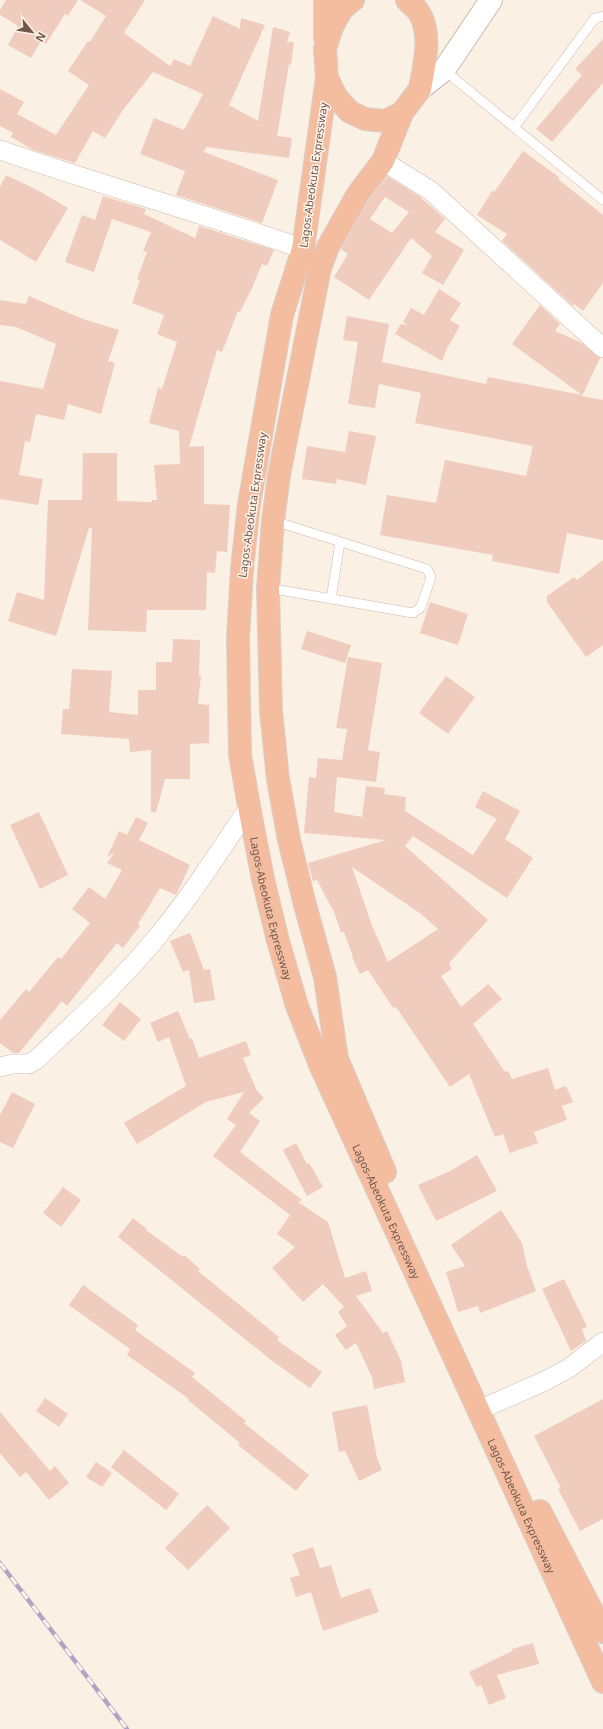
<svg xmlns="http://www.w3.org/2000/svg" width="603" height="1729" viewBox="0 0 603 1729" font-family="'Noto Sans',sans-serif">
<style>
.building{fill:#efccbd;fill-rule:evenodd}
.lines{fill:none;stroke-linecap:round;stroke-linejoin:round}
.service-casing{stroke:#ceb9ae;stroke-width:10}
.minor-casing{stroke:#ceb9ae;stroke-width:20}
.secondary-casing{stroke:#d1b8ac;stroke-width:24}
.trunk-casing{stroke:#d8cfcd;stroke-width:24}
.service{stroke:#fff;stroke-width:9}
.minor{stroke:#fff;stroke-width:19}
.secondary{stroke:#fff;stroke-width:22}
.trunk{stroke:#f4bd9f;stroke-width:22}
.rail-casing{stroke:#b2a3c4;stroke-width:4.5}
.rail{stroke:#fef4ea;stroke-width:3;stroke-dasharray:9;stroke-linecap:butt}
.labels{text-anchor:middle;dominant-baseline:central;stroke-width:3;stroke-linejoin:round;paint-order:stroke}
.street-label{font-size:11px;fill:#72554b;stroke:#fef4ea}
</style>
<rect width="100%" height="100%" fill="#fbf0e4"/>
<path class="building" d="M6 0H78L68 16 65 14 46 44 41 41 31 58 8 45 18 26 0 15V10Z
M80 0H145L124 33 170 66 174 59 190 66 213 16 240 29 241 18 265 25 229 105 258 121 273 27 290 32 287 42H294L291 65 289 64 277 136 292 138 289 158 206 147 204 152 278 180 262 223 176 195 185 171 140 154 154 118 184 130 203 94 153 72 123 110 105 138 93 131 75 163 33 150 11 137 13 133 0 126V89L24 102 17 114 56 135 89 85 68 71 88 41 90 42 106 16Z
M603 39V83L552 142 536 129 582 75 575 69Z
M523 151 559 177 558 179 603 215V283L583 311 574 304 573 306 502 241 507 234 477 215 492 191 494 192Z
M6 175 39 191 68 208 36 262 0 240V187Z
M387 176 419 196 445 219 435 232 464 250 443 285 422 273 432 256 411 238 369 300 334 277 348 254 341 249 368 201ZM385 197 409 212 392 233 370 219Z
M103 196 146 209 144 214 195 238 199 226 274 250 267 266 262 264 252 288 240 312 238 311 222 352 217 350 189 447 204 446V504L230 505 227 552 217 551 215 573 207 572 206 610H147L146 632 88 630 92 528H89L56 636 8 621 17 592 44 600 48 500H82L83 453H117V501L152 502V500H157L154 465 180 464 179 431 149 423 158 388 162 389 177 342 157 334 164 315 132 303 140 280 137 279 147 252 143 251 151 232 112 219 94 272 65 262 82 215 95 220Z
M439 289 461 303 450 320 460 326 447 348 442 361 395 334 401 324 408 325 403 322 411 308 424 315Z
M29 296 83 319 119 330 108 361 115 363 101 414 68 404 64 420 36 414 30 442 25 441 19 475 43 479 38 505 0 499V381L43 389 56 344 16 327 0 325V300L26 304Z
M540 305 560 324 555 331 580 342 600 358 582 396 603 400V540L567 533 559 574 492 561 493 555 380 535 387 495 436 503 445 460 526 476 533 446 415 423 421 393 379 384 375 408 348 404 358 342 343 340 347 316 389 324 382 362 486 384 488 377 582 395 512 344Z
M349 431 376 436 366 485 337 479 336 484 302 479 307 446 345 452Z
M603 560V645L586 657 547 602V596L574 577 577 580Z
M430 602 468 614 458 645 420 633Z
M307 631 351 645 345 663 301 649Z
M173 639 200 640 199 676H201L198 704 209 705V743L190 744V779H165L156 812H151V750L130 752 129 739 61 734 63 709H69L72 669 112 671 109 712 138 715V690H156V662H172Z
M348 657 382 663 368 750 380 752 376 782 337 777 334 812 362 817 366 786 385 788 384 794 406 797 405 811 473 855 497 819 475 807 483 791 520 811 505 839 533 858 507 898 413 836 405 846 488 920 449 963 452 969 441 976 461 1007 488 984 502 999 473 1024 505 1072 508 1071 512 1079 548 1068 555 1090 566 1086 573 1102 562 1106 567 1120 534 1132 538 1143 510 1153 503 1134 495 1137 469 1074 450 1087 396 1007 393 1008 368 970 360 974 352 957H353L344 932H341L334 912 317 880 313 881 308 863 386 840 304 833 309 777 316 778 318 758 342 760 347 729 336 728ZM352 867 421 914 438 929 388 962 371 923Z
M446 676 475 697 448 734 419 713Z
M39 812 68 875 40 889 10 825Z
M136 817 148 823 139 840 190 865 176 895 160 888 138 924 140 926 123 948 117 943 67 1006 62 1001 19 1053H13L0 1043V1020L26 989 29 992 58 957 61 959 90 923 72 909 89 887 105 899 122 870 107 863 115 852 107 857 119 831 127 835Z
M190 933 204 970 210 969 215 1000 194 1003 189 970 183 972 170 941Z
M120 1002 141 1019 124 1041 102 1025Z
M178 1011 190 1039 192 1038 199 1058 246 1041 251 1055 243 1058 257 1091 264 1098 249 1113 260 1121 240 1152 302 1200 298 1202 328 1222 345 1278 366 1271 372 1291 356 1296 383 1333 387 1331 401 1361 405 1382 374 1389 372 1377 356 1343 346 1350 335 1335 347 1326 338 1312 344 1307 323 1284 303 1302 272 1268 295 1247 277 1234 290 1215 213 1156 236 1125 227 1119 244 1092 206 1102 137 1144 124 1123 186 1086 169 1037 158 1042 150 1023Z
M12 1092 35 1104 13 1148 0 1142V1115Z
M296 1143 307 1164 309 1163 323 1187 307 1196 283 1150Z
M477 1155 497 1191 436 1221 418 1185 450 1171Z
M63 1187 81 1200 61 1227 43 1213Z
M501 1210 522 1243 527 1266 536 1291 488 1310 480 1313 478 1306 458 1312 446 1272 465 1266 451 1245Z
M133 1218 147 1229 146 1230 183 1257 184 1255 200 1269 198 1271 279 1337 277 1340 322 1372 310 1388 271 1360 118 1237Z
M564 1279 587 1327 582 1329 586 1341 571 1351 542 1289Z
M83 1285 138 1325 135 1330 195 1373 192 1377 246 1421 244 1423 309 1475 296 1491 238 1445 240 1443 188 1400 189 1399 127 1355 130 1349 69 1305Z
M45 1398 68 1414 59 1427 36 1411Z
M603 1399V1519L580 1531 558 1489 561 1488 534 1436Z
M367 1405 377 1458 382 1470 359 1481 345 1451 339 1452 332 1412Z
M0 1412 50 1471 55 1466 69 1483 49 1500 26 1472 20 1477 0 1453Z
M124 1450 179 1494 166 1510 111 1467Z
M96 1462 112 1473 102 1487 86 1477Z
M207 1505 230 1528 188 1570 165 1548Z
M313 1547 320 1568 331 1565 341 1598 370 1588 379 1612 323 1631 311 1592 296 1597 290 1578 300 1575 292 1554Z
M533 1643 539 1664 497 1675 506 1698 489 1705 481 1685 477 1687 469 1672 512 1651V1649Z"/>
<g class="lines">
<g class="service-casing">
<path id="service" d="M444 70 603 200
M515 126 595 18 603 16
M268 588 413 613 421 607 431 577 427 569 274 521
M331 599 340 542"/>
</g>
<g class="minor-casing">
<path id="minor" d="M0 150C100 185 203 213 303 249
M383 161 431 191 603 348
M0 1067 13 1064H29L37 1059C79 1019 121 981 157 937 191 896 220 851 249 807
M486 1407 547 1380 569 1368 603 1342"/>
</g>
<g class="secondary-casing">
<path id="secondary" d="M420 89 444 70 491 0"/>
</g>
<g class="trunk-casing">
<g id="trunk">
<path d="M353 0 342 9 332 27 325 49 327 78 337 98 350 112 365 119 385 121 402 113 420 89C424 66 433 32 418 11 415 7 410 4 407 0"/>
<path d="M325 37V0"/>
<path id="s1" d="M327 78 303 249 282 315 249 504 242 569 238 638 240 755 251 817 263 879 278 941 297 1006 321 1067 603 1682"/>
<path d="M385 1172 337 1059 325 977 305 905 289 840 278 779 271 711 268 588 273 521 279 475 320 268 328 247 358 194 383 161 402 113"/>
<path d="M540 1511 603 1632"/>
</g>
</g>
<use href="#service" class="service"/>
<use href="#minor" class="minor"/>
<use href="#secondary" class="secondary"/>
<use href="#trunk" class="trunk"/>
<g class="rail-casing">
<path id="rail" d="M0 1563 127 1729"/>
</g>
<use href="#rail" class="rail"/>
</g>
<g class="labels">
<g class="street-label">
<text transform="translate(313 175) rotate(-82)">Lagos-Abeokuta Expressway</text>
<text transform="translate(252 505) rotate(-82)">Lagos-Abeokuta Expressway</text>
<text stroke="none"><textPath href="#s1" startOffset="842">Lagos-Abeokuta Expressway</textPath></text>
<text stroke="none"><textPath href="#s1" startOffset="1167">Lagos-Abeokuta Expressway</textPath></text>
<text stroke="none"><textPath href="#s1" startOffset="1491">Lagos-Abeokuta Expressway</textPath></text>
</g>
</g>
<g transform="translate(32 32) rotate(120)" stroke="#fef4ea" stroke-width="3" paint-order="stroke">
<path d="M0-3L7 15L0 10L-7 15Z" fill="#72554b"/>
<text y="-6" font-size="11" font-weight="bold" text-anchor="middle" fill="#72554b">N</text>
</g>
</svg>
